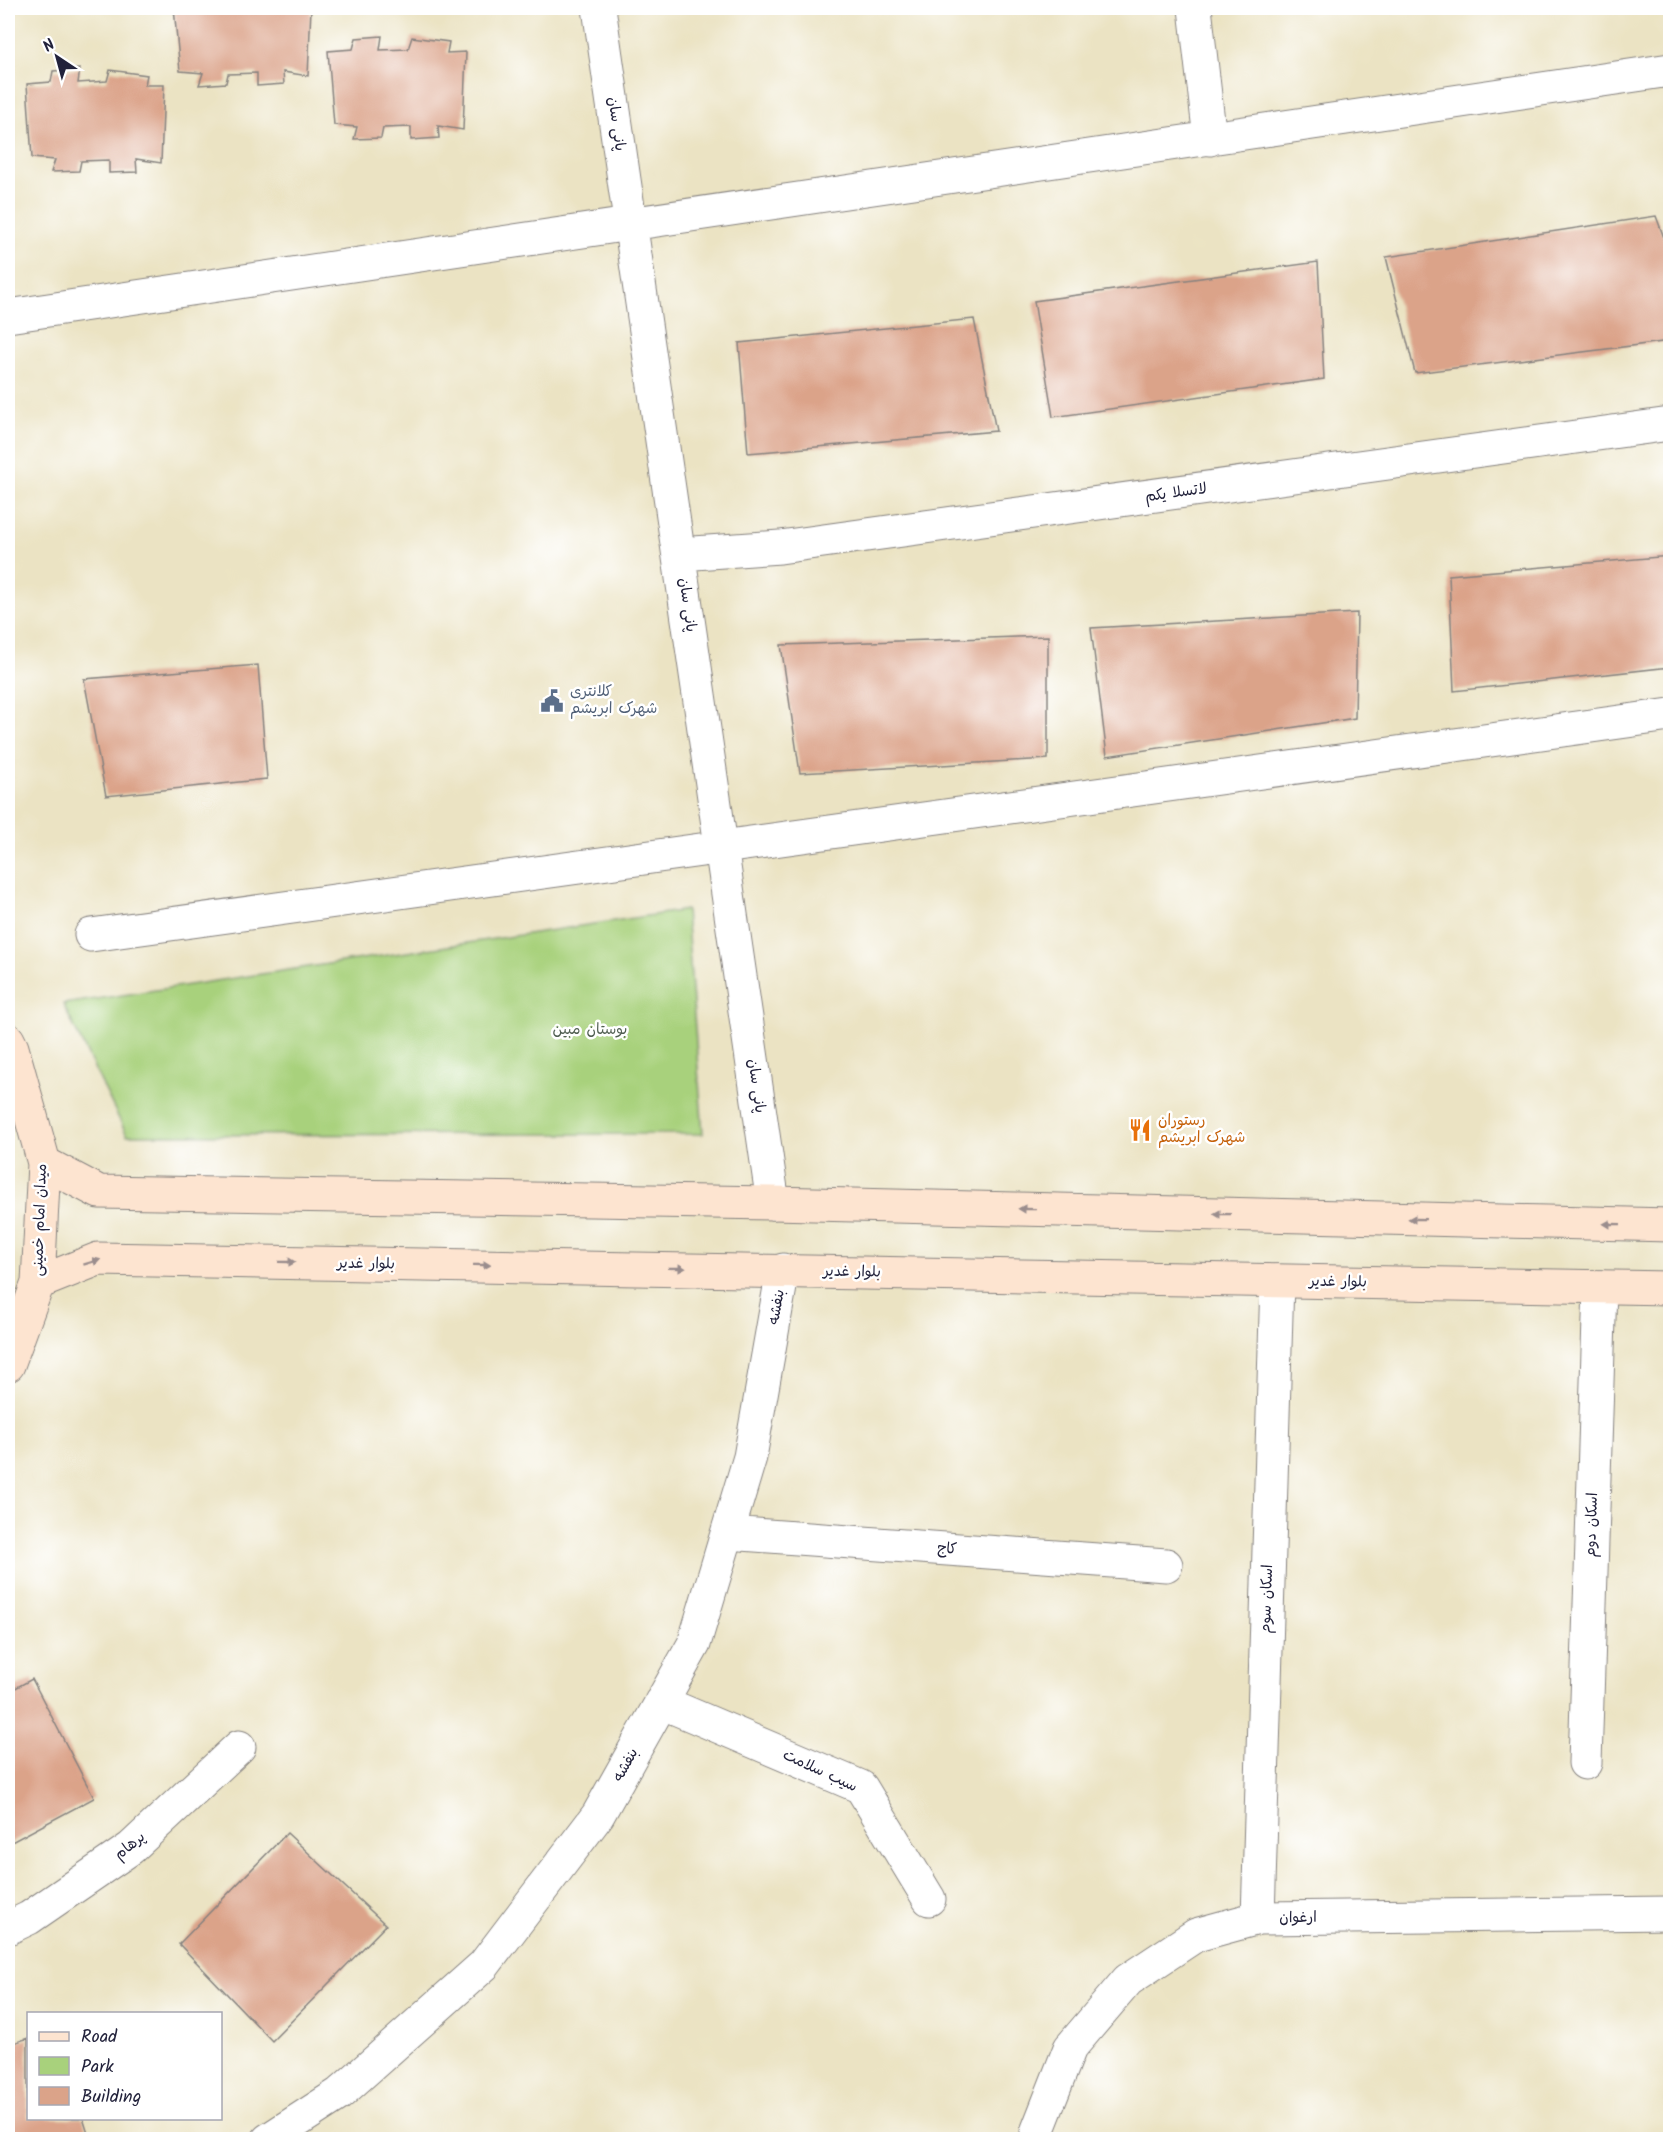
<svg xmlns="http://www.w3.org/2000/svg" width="1678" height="2147" viewBox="0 0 1678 2147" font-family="Kalam,'Playpen Sans Arabic',sans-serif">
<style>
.green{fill:#a8d17c;stroke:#657a5c;stroke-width:1.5}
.building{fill:#dba389}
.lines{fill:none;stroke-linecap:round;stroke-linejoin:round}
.street-casing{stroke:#86827f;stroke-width:35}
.secondary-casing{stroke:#86827f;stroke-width:35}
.street{stroke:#fff;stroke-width:33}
.secondary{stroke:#fde4d0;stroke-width:33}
.oneway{fill:#9a8d8d}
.labels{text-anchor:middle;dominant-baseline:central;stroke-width:5;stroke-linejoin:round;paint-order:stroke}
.street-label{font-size:15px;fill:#22223b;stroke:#fff}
.service-label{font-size:15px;fill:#4e5e75;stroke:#fff;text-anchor:start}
.park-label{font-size:15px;fill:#515f52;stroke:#fff}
.food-label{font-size:15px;fill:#c56008;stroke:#fff;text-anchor:start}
</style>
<rect width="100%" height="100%" fill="#fff"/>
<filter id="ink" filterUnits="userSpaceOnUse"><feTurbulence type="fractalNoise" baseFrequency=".0167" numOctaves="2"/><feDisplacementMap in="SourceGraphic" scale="12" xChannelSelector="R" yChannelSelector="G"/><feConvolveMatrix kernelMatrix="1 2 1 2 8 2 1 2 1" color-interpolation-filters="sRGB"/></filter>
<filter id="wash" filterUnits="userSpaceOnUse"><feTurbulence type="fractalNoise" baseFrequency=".008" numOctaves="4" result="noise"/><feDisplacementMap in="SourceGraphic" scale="24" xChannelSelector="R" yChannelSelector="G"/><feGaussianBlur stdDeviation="1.35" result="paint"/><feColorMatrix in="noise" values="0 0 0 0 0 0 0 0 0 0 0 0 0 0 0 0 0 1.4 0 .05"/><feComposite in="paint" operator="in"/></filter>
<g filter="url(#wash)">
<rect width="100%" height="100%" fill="#ebe3c3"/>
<path class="green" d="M686 910 703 1134 127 1135 63 1004Z"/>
<g id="blocks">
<path class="building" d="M174 8H311L308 76 283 72 284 84 257 86V73L228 74 226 83 199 85 203 73 180 71Z
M382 36 380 50 408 49 412 37 449 42 447 53 466 52 463 130 438 126 439 138 411 140V127L383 128 381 138 354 139 357 127 334 125 328 51 353 49 356 38Z
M80 69 78 83 107 81 110 70 147 75 145 85H164L161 163 136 159 137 172 109 173V160L81 161 79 171 51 172 55 160 32 158 27 84 51 82 53 71Z
M1656 216 1670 254V341L1415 373 1386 257Z
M1318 262 1324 379 1053 417 1034 301Z
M974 319 996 431 748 453 739 343Z
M1670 556V667L1454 691 1449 575Z
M1357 613 1355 718 1107 756 1091 628Z
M1048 636V759L800 773 781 645Z
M258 665 267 779 106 796 84 679Z
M32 1679 94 1798 8 1844V1692Z
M287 1833 386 1925 272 2041 179 1944Z
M28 2038V2118H83L90 2140H8V2045Z"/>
</g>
</g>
<g filter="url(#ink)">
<use href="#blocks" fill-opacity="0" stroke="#86827f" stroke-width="1.5"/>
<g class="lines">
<g class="street-casing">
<path id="street" d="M599 8 773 1203
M1195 8 1210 139
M8 316 1670 70
M680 554 780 547 1670 424
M91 935 1670 715
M728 1533 1166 1565
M661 1702 861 1787 929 1899
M1585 1763 1600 1287
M1258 1918 1277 1281
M8 1928 29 1918 131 1848 239 1747
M268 2140 339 2094 484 1965 598 1815 694 1644 750 1457 783 1270
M1037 2140V2132L1070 2048 1128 1980 1196 1935 1258 1918 1670 1913"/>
</g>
<g class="secondary-casing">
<path id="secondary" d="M8 1040 12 1048 44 1163 38 1283 8 1365
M44 1163 99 1192 773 1203 1670 1225
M38 1283 98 1259 1670 1288"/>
</g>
<use href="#street" class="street"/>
<use href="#secondary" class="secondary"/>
</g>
<defs><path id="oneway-solid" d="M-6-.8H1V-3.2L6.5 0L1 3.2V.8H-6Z" transform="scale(1.5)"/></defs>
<g class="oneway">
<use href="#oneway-solid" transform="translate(1027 1209) rotate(-179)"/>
<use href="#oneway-solid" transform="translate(1222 1214) rotate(-179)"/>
<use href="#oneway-solid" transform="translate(1417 1219) rotate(-179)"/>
<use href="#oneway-solid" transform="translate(1612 1224) rotate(-179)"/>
<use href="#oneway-solid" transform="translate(92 1262) rotate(-17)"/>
<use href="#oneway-solid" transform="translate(287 1262) rotate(1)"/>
<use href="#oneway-solid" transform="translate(482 1265) rotate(1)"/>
<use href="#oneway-solid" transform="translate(677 1268) rotate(1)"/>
</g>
</g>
<defs>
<g id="civic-bare" transform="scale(1.8)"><path d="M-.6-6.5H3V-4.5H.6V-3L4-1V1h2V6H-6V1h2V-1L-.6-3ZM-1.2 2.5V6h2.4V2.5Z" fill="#5c6f8a" stroke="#fff" stroke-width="2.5" paint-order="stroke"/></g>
<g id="restaurant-bare" transform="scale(1.8)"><path d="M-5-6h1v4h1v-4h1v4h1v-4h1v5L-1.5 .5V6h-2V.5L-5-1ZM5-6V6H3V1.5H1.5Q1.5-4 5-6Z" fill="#e8710a" stroke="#fff" stroke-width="2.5" paint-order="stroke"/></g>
</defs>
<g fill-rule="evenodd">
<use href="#civic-bare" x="552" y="701"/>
<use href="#restaurant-bare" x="1140" y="1130"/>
</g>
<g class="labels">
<g class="street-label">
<text transform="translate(616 124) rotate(82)">پانی سان</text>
<text transform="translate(1176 493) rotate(-8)">لاتسلا یکم</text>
<text transform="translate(687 605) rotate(82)">پانی سان</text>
<text transform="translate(756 1086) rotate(82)">پانی سان</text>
<text transform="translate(40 1220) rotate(-88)">میدان امام خمینی</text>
<text transform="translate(366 1264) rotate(1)">بلوار غدیر</text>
<text transform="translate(852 1272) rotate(1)">بلوار غدیر</text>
<text transform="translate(1338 1282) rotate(1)">بلوار غدیر</text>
<text transform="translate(777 1307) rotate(-80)">بنفشه</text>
<text transform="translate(1592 1525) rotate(-88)">اسکان دوم</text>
<text transform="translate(947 1549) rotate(4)">کاج</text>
<text transform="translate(1267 1599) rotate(-88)">اسکان سوم</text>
<text transform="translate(626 1765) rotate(-61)">بنفشه</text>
<text transform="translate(820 1771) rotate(25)">سیب سلامت</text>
<text transform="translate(130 1846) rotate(-39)">پرهام</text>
<text transform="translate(1298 1918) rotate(-1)">ارغوان</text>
</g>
<g class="service-label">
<text x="570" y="692">کلانتری<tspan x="570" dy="17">شهرک ابریشم</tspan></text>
</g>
<g class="park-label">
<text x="590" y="1030">بوستان مبین</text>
</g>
<g class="food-label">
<text x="1158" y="1121">رستوران<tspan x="1158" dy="17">شهرک ابریشم</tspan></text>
</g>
</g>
<rect width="1678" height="2147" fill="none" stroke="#fff" stroke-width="30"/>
<rect x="27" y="2012" width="195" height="108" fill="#ffffff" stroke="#a7a7b1" stroke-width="1.5"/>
<rect x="39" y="2032" width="30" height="9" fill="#fde4d0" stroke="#a7a7b1" stroke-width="1.5"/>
<text x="81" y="2042" font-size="18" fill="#22223b">Road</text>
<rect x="39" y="2057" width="30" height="18" fill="#a8d17c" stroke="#a7a7b1" stroke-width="1.5"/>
<text x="81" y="2072" font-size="18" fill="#22223b">Park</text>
<rect x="39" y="2087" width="30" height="18" fill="#dba389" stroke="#a7a7b1" stroke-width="1.5"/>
<text x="81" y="2102" font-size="18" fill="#22223b">Building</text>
<g transform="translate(57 57) rotate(324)" stroke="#ffffff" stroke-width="4.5" paint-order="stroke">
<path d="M0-4.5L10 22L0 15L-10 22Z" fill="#22223b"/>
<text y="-9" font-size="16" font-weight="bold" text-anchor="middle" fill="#22223b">N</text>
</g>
</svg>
